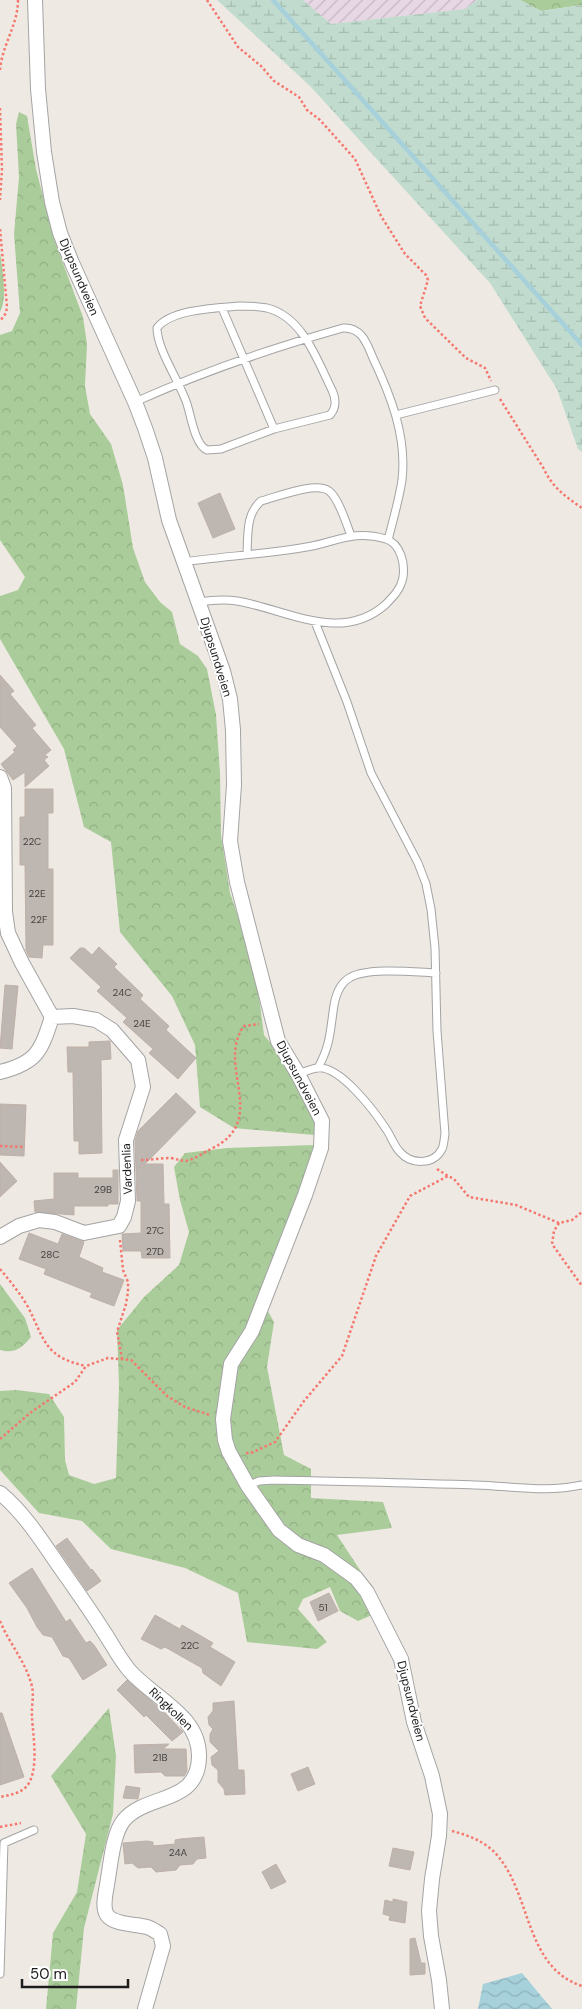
<svg xmlns="http://www.w3.org/2000/svg" width="582" height="2009" viewBox="0 0 582 2009" font-family="'DM Sans',sans-serif">
<style>
.industrial{fill:url(#industrial-furrows)}
.forest{fill:url(#forest-crowns)}
.wetland{fill:url(#wetland-marsh)}
.water{fill:url(#water-waves)}
.lines{fill:none;stroke-linecap:round;stroke-linejoin:round}
.stream{stroke:#a6d0da;stroke-width:4.5}
.building{fill:#beb6b0;stroke:#bfb0a7}
.lane-casing{stroke:#a4a4a4;stroke-width:9}
.street-casing{stroke:#a4a4a4;stroke-width:16}
.path{stroke:#f4786f;stroke-width:2.5;stroke-dasharray:2.5 2.5;stroke-linecap:butt}
.lane{stroke:#fff;stroke-width:7}
.street{stroke:#fff;stroke-width:14}
.labels{text-anchor:middle;dominant-baseline:central;stroke-width:4;stroke-linejoin:round;paint-order:stroke}
.number-label{font-size:10px;fill:#454342}
.street-label{font-size:12px;fill:#1d1d1d;stroke:#fff}
</style>
<defs>
<pattern id="industrial-furrows" width="10" height="10" patternUnits="userSpaceOnUse" patternTransform="scale(1.25)"><rect width="10" height="10" fill="#e7d6e4"/><path d="M-1 1l2-2M0 10L10 0M9 11l2-2" fill="none" stroke="#c6b7c3"/></pattern>
<pattern id="forest-crowns" width="20" height="18" patternUnits="userSpaceOnUse" patternTransform="scale(1.25)"><rect width="20" height="18" fill="#aacc9a"/><path d="M2 6a3 3 0 1 1 6 0M12 15a3 3 0 1 1 6 0" fill="none" stroke="#92af84"/></pattern>
<pattern id="wetland-marsh" width="20" height="14" patternUnits="userSpaceOnUse" patternTransform="scale(1.25)"><rect width="20" height="14" fill="#c1dbce"/><path d="M1 5h8M5 5V1M11 12h8M15 12V8" fill="none" stroke="#a5bcb0"/></pattern>
<pattern id="water-waves" width="16" height="10" patternUnits="userSpaceOnUse" patternTransform="scale(1.25)"><rect width="16" height="10" fill="#a6d0da"/><path d="M0 5q4-4 8 0t8 0" fill="none" stroke="#8eb2bb"/></pattern>
</defs>
<rect width="100%" height="100%" fill="#eeeae3"/>
<path class="industrial" d="M303 0H477L465 9 331 24Z"/>
<path class="forest" d="M520 0H582V5L541 11Z
M19 112 27 116 36 169 54 239 83 317 87 344 85 386 90 414 111 444 123 485 133 548 145 582 160 602 172 612 180 644 198 656 207 669 216 715 220 773 221 835 230 893 255 967 264 1035 301 1080 315 1102 314 1135 234 1128 200 1107 195 1045 172 996 120 932 111 842 84 827 64 749 0 639V596L18 590 25 577 0 540V335L12 331 20 313 14 234 19 177 16 124Z
M0 252C2 268 8 298 0 312Z
M314 1145 317 1152 240 1351H248L266 1308 274 1322 267 1367 284 1455 311 1469V1498L383 1502 392 1528 337 1535 381 1602 372 1615 358 1621 340 1611 330 1587 303 1599 298 1609 327 1642 317 1649 247 1642 238 1593 185 1568 111 1549 82 1521 39 1513 0 1470V1391L16 1390 49 1394 64 1417 65 1460 69 1475 94 1484 116 1478 119 1385 117 1330 144 1297 179 1265 189 1232 180 1200 174 1167 185 1153 227 1148Z
M0 1284 25 1318 31 1337C22 1348 15 1354 0 1350Z
M109 1708 116 1756 113 1814 84 1928 76 2009H46L53 1933 77 1892 86 1834 51 1776Z"/>
<path class="wetland" d="M217 0H303L331 24 465 9 477 0H520L541 11 582 5V452L578 449 557 389 490 283 310 86Z"/>
<path class="water" d="M522 1973 552 2009H478L483 1984Z"/>
<g class="lines">
<path class="stream" d="M273 0 582 345"/>
</g>
<path class="building" d="M220 493 235 529 213 538 198 503Z
M0 675 14 691 10 694 36 725 32 728 51 750 45 755 48 757 44 760 49 766 25 787V772L13 780 1 764 15 752 13 750 17 746 0 727Z
M25 789H53V813H48V869H53V945H43L42 958 29 957 26 950 25 865H20V817H25Z
M99 947 117 964 114 967 143 995 140 999 169 1026 166 1030 196 1058 178 1079 149 1053 153 1049 123 1022 127 1018 97 991 101 987 70 958 80 948H84L92 955Z
M5 985 18 986 12 1049 0 1048Z
M110 1041 111 1059 101 1060 102 1153 79 1154V1141H74L73 1072H68L67 1047H89V1042Z
M176 1093 196 1112 145 1164H163L164 1204H169L170 1258H142L141 1251H123L122 1234 141 1233V1201H137L135 1141 138 1131Z
M0 1104 26 1105 24 1156 0 1155Z
M0 1162 17 1181 0 1197Z
M113 1170H118V1204H108V1206H74V1215L35 1212 34 1201 54 1199V1173H78V1178H113Z
M29 1233 58 1244 62 1234 84 1242 79 1257 103 1268 102 1272 124 1280 114 1306 90 1297 92 1293 44 1274 46 1269 19 1259Z
M67 1538 91 1570 92 1569 101 1581 87 1591 56 1546Z
M32 1568 66 1622 70 1619 86 1643 90 1641 94 1645 107 1665 83 1680 69 1658 63 1656 52 1637 43 1635 37 1627 27 1608 9 1583Z
M329 1593 338 1611 318 1621 310 1602Z
M155 1615 180 1629 182 1625 213 1643 210 1647 235 1662 221 1686 203 1673 202 1668 165 1647 161 1649 141 1639Z
M127 1680 167 1715 183 1732 172 1741 146 1715 144 1717 117 1690Z
M234 1701 238 1770H244L245 1794 225 1795 224 1789 218 1782V1770L212 1765 211 1757 219 1751 210 1742V1734L213 1729 209 1725 208 1717 213 1711V1703Z
M0 1713H2L24 1777 0 1785Z
M169 1744 163 1749H186L187 1771 184 1776H165L161 1772 135 1773 134 1745Z
M308 1767 315 1784 298 1791 291 1774Z
M126 1786 140 1788 138 1799 123 1798Z
M204 1837 206 1858 197 1859 193 1864 180 1865 176 1870 156 1872 151 1867 138 1868 132 1863 125 1864 123 1843 147 1841 153 1842V1846L175 1844V1840L180 1839Z
M393 1848 414 1852 410 1870 389 1866Z
M276 1864 286 1882 271 1889 262 1872Z
M393 1899 407 1902 405 1923 389 1920 390 1916 383 1914 385 1900 393 1902Z
M415 1938 421 1963H425V1974L410 1975V1939Z"/>
<g class="lines">
<g class="lane-casing">
<path id="lane" d="M240 306C249 306 258 306 267 308 303 317 317 360 332 390 336 399 337 407 330 415L274 429 221 449 207 450C195 445 191 416 187 404 180 382 157 350 157 328 171 309 217 308 240 306Z
M222 308 274 429
M135 402C202 372 272 348 343 328 362 327 367 344 373 358 391 396 407 437 402 480 399 500 393 520 388 540
M396 415 495 390
M247 554C248 534 246 514 261 501 277 497 316 481 329 491 338 497 347 525 351 536
M183 562C226 556 270 554 312 546 339 540 357 530 386 539 401 544 405 564 403 577 401 589 393 597 385 605 340 644 286 609 237 601 224 599 212 600 199 602
M318 1068C331 1044 330 1031 334 1005 336 994 341 982 351 977 369 967 415 972 436 973
M298 1074C304 1072 311 1069 317 1068 340 1065 375 1112 386 1129 391 1136 394 1146 400 1152 411 1165 434 1165 442 1149 444 1145 444 1139 445 1134L437 1031 435 948 431 909 426 884 418 863 371 773 347 702 315 622
M248 1486 259 1481 274 1480C341 1481 408 1483 476 1485 511 1486 547 1493 582 1485
M0 1974 4 1843 34 1830"/>
</g>
<g class="street-casing">
<path id="street" d="M35 0 38 89 44 152 52 202 60 233 72 263 135 402 145 428 155 458 169 520 223 671 230 699 233 730 234 785 230 841 237 882 278 1041 298 1074 322 1121 321 1148 305 1195 252 1331 231 1364 223 1419 225 1440 229 1452 248 1486 279 1530 298 1545 324 1555 356 1578 367 1592 401 1659 414 1722 432 1776 440 1814 439 1836 432 1879 429 1911 431 1936 439 1980 442 2009
M0 777 4 788 5 912 8 933 22 963 52 1017
M0 1072C37 1063 41 1051 52 1017L73 1016 96 1020 112 1030 138 1060 143 1087 126 1140 128 1201 124 1217 119 1226 84 1233 55 1222 39 1220 19 1226 0 1237
M0 1493C23 1512 40 1538 57 1563 73 1586 89 1608 104 1632 112 1644 119 1658 129 1670 153 1698 200 1715 199 1757 198 1805 147 1793 124 1820 113 1833 111 1862 108 1878 107 1889 101 1906 107 1915 114 1925 136 1924 147 1927 151 1928 155 1931 160 1934L163 1946 145 2009"/>
</g>
<path class="path" d="M207 0 238 47 261 66 274 81 299 97 307 110 320 120 355 159 381 216 405 254 426 275 428 280 420 306 425 318 466 358 485 368 491 381
M0 70C2 45 18 25 18 0
M0 108 2 169 0 200
M0 229 7 307 6 313 0 321
M500 399 544 469C552 487 566 497 582 508
M0 1146 25 1147
M141 1160C151 1160 161 1158 171 1158 177 1159 181 1161 186 1161 195 1159 203 1153 211 1149 271 1120 215 1066 244 1026L259 1024
M437 1169 448 1176
M559 1223 554 1231 552 1244 582 1286
M120 1240 123 1270 128 1282V1292L126 1304 117 1332 122 1358
M0 1269C10 1281 20 1293 28 1307 45 1340 44 1357 86 1366
M0 1439 30 1413 75 1382 86 1366 108 1358 131 1360 167 1396 185 1407 210 1415
M246 1453H251L275 1442 304 1401 342 1356 376 1256 410 1196 448 1176 454 1179 469 1197 516 1205 559 1223 572 1220 582 1212
M0 1621C9 1643 25 1661 31 1683 35 1694 31 1706 32 1717 33 1736 40 1774 25 1788 18 1794 9 1795 0 1797
M0 1827 21 1823
M452 1831C471 1836 489 1843 501 1860 531 1900 527 1968 582 1986"/>
<use href="#lane" class="lane"/>
<use href="#street" class="street"/>
</g>
<g class="labels">
<g class="number-label">
<text x="32" y="841">22C</text>
<text x="37" y="893">22E</text>
<text x="39" y="919">22F</text>
<text x="122" y="992">24C</text>
<text x="142" y="1023">24E</text>
<text x="103" y="1189">29B</text>
<text x="155" y="1230">27C</text>
<text x="155" y="1251">27D</text>
<text x="50" y="1254">28C</text>
<text x="323" y="1607">51</text>
<text x="190" y="1645">22C</text>
<text x="160" y="1757">21B</text>
<text x="178" y="1852">24A</text>
</g>
<g class="street-label">
<text transform="translate(79 277) rotate(67)">Djupsundveien</text>
<text transform="translate(216 657) rotate(73)">Djupsundveien</text>
<text transform="translate(299 1078) rotate(62)">Djupsundveien</text>
<text transform="translate(127 1169) rotate(-92)">Vardenlia</text>
<text transform="translate(411 1701) rotate(76)">Djupsundveien</text>
<text transform="translate(171 1709) rotate(44)">Ringkollen</text>
</g>
</g>
<path d="M22 1979v8h106v-8" fill="none" stroke="#1d1d1d" stroke-width="2.5"/>
<text x="30" y="1979" font-size="15" fill="#1d1d1d" stroke="#ffffff" stroke-width="4" paint-order="stroke">50 m</text>
</svg>
